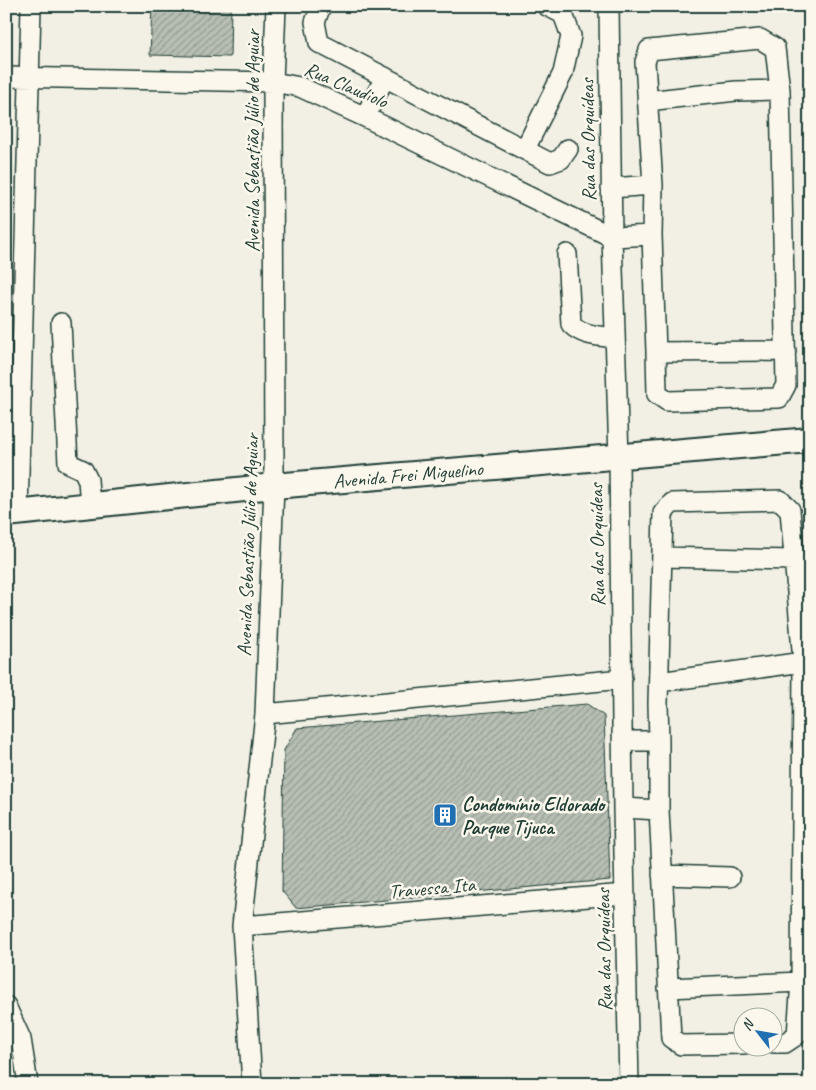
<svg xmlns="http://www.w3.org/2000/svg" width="816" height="1090" viewBox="0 0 816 1090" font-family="Caveat,sans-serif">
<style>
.building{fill:url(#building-hatch);stroke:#1f3d34}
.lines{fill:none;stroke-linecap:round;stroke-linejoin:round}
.minor-casing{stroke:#1f3d34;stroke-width:22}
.major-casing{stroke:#1f3d34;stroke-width:28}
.minor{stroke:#fbf7ec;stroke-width:19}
.major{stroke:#fbf7ec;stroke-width:24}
.labels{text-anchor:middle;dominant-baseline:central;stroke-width:5;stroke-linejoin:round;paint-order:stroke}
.street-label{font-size:20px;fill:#1f3d34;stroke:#fbf7ec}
.poi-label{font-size:20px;font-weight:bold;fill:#1f3d34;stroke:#fbf7ec;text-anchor:start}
</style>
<defs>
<pattern id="building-hatch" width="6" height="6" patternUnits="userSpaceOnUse" patternTransform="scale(1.25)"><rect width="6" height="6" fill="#b7beb3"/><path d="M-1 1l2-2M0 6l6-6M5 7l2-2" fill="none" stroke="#949c92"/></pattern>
</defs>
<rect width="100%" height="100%" fill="#f2f0e5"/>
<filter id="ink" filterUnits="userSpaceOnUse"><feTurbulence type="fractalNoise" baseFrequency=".02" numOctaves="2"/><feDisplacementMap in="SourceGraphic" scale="10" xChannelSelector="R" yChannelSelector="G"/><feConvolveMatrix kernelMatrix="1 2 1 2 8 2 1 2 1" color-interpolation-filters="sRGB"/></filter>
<g filter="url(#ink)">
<path class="building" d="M152 6H231L230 57 150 55Z
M587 704 604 716 610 880 296 908 282 891 284 750 297 728Z"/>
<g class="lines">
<g class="minor-casing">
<path id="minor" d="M321 6 315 22 319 43 550 163 561 159 568 149
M609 6 612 237 619 458 623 808 629 1084
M6 77 273 82 300 87 365 117 612 237 652 235
M780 90 775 48 760 39 649 50 645 62 653 185 652 235 656 352 786 351
M647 101 736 91 780 90 786 385 779 398 667 401 657 394 656 352
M365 117 385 77
M525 149 563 73 571 36 563 14 547 6
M611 188 653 185
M567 254 571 324C582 336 600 336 615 338
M61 323 68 463 83 470 88 480 90 505
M18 513 31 6
M662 557 794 560
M659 682 803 662
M265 714 622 679
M623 741H659
M623 808 659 810
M662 875 730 877
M242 926 625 894
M668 988 801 982
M6 1006 21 1039 28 1084
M744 1044 681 1045 671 1038 659 810V741L658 703 663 513 672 503 780 500 790 510 803 662 801 982 797 1035 785 1043H774
M252 1084 242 926 265 714 274 486 273 82 276 6"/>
</g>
<g class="major-casing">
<path id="major" d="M6 514 274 486 810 440"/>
</g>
<use href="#minor" class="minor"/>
<use href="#major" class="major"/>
</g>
</g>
<defs>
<g id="building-square" transform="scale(1.25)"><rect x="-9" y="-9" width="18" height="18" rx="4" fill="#1f6fb2" stroke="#fbf7ec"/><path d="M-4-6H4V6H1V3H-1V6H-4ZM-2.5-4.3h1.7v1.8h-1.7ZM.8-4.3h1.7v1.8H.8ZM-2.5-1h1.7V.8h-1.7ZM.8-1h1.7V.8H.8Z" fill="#fff"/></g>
</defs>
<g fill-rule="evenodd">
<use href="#building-square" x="445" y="815"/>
</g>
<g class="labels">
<g class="street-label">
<text transform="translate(346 85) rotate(23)">Rua Claudiolo</text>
<text transform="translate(588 140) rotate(-91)">Rua das Orquídeas</text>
<text transform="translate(252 141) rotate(-90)">Avenida Sebastião Júlio de Aguiar</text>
<text transform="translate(408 475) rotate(-5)">Avenida Frei Miguelino</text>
<text transform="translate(248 545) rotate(-88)">Avenida Sebastião Júlio de Aguiar</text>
<text transform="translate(597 545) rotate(-91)">Rua das Orquídeas</text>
<text transform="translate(432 888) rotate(-5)">Travessa Ita</text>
<text transform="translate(604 950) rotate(-91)">Rua das Orquídeas</text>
</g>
<g class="poi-label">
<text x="462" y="804">Condomínio Eldorado<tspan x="462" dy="23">Parque Tijuca</tspan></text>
</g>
</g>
<rect width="816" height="1090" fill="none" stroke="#fbf7ec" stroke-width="25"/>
<rect x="12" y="12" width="791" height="1065" fill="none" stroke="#1f3d34" stroke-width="2" filter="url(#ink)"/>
<g transform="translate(758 1032) rotate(301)"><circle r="24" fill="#fbf7ec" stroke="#a3ada2"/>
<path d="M0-4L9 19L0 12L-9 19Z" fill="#1f6fb2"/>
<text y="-8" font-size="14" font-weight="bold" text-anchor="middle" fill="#1f3d34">N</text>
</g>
</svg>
